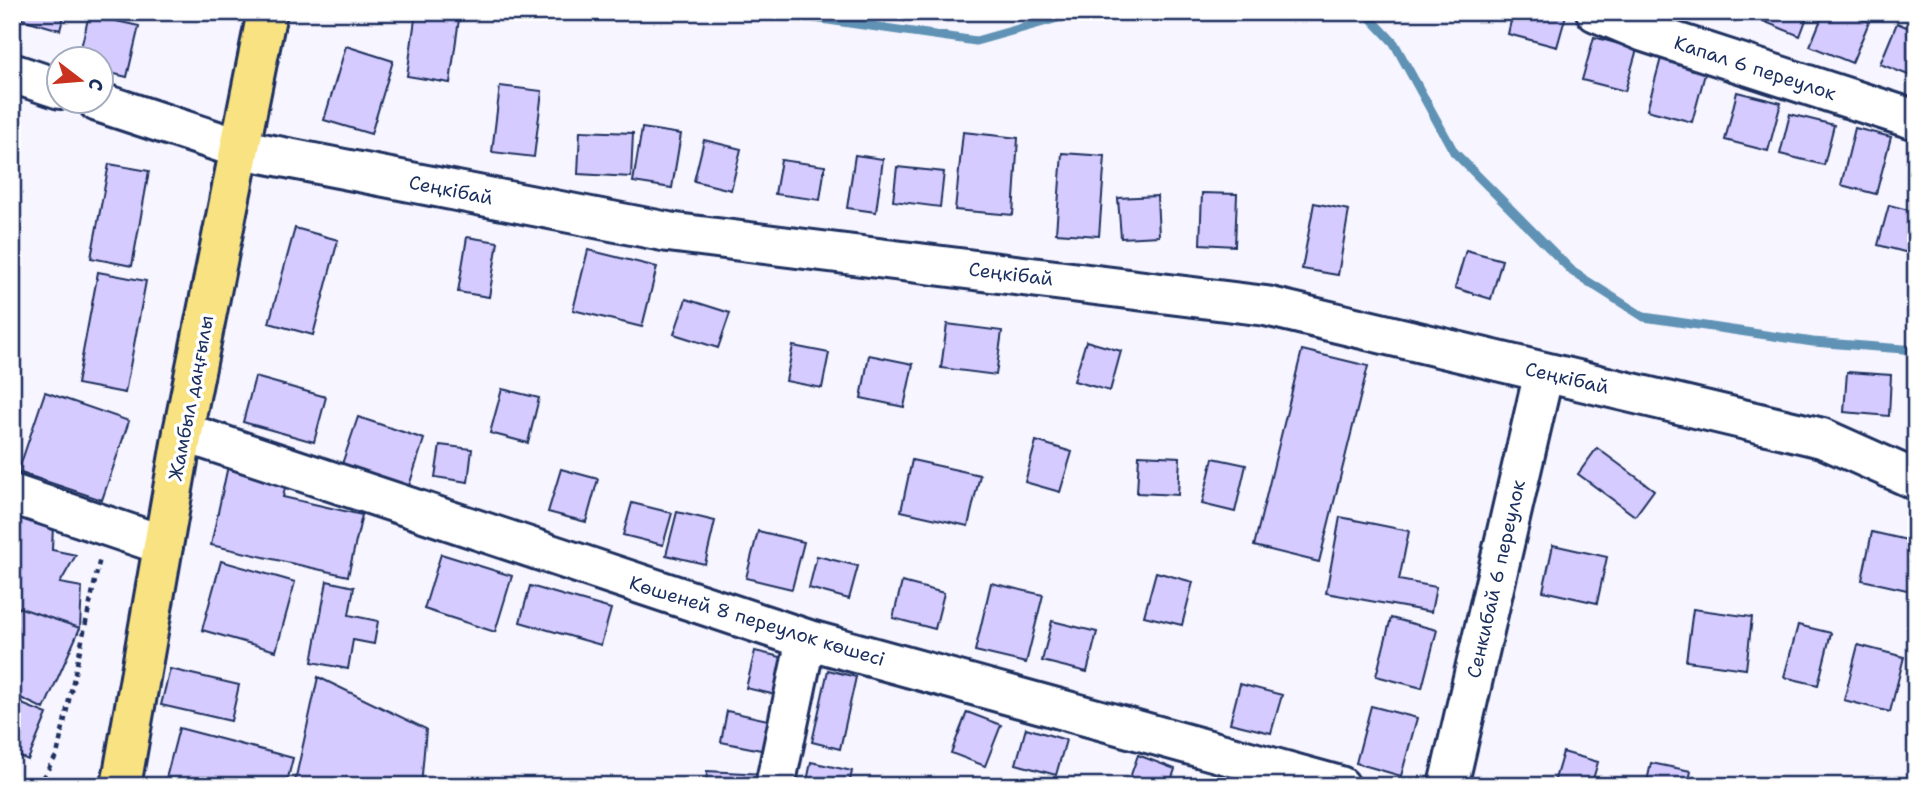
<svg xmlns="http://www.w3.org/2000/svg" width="1928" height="798" viewBox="0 0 1928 798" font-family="'Shantell Sans',sans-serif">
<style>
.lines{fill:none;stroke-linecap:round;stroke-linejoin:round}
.stream{stroke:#5f92b4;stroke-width:9}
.building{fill:#d6cbfe;stroke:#1b2f5e;stroke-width:2}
.minor-casing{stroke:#1b2f5e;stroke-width:44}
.major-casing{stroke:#1b2f5e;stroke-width:44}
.path{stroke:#1b2f5e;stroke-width:4.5;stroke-dasharray:5 5;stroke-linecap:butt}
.minor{stroke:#fff;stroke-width:38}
.major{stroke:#f8e281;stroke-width:38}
.labels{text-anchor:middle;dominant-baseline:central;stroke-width:7;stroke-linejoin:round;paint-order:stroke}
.street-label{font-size:19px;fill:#1b2f5e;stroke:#fff}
</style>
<rect width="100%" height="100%" fill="#f7f5ff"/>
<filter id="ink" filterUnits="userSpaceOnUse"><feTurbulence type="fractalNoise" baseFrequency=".0143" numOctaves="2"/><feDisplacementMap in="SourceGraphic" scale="14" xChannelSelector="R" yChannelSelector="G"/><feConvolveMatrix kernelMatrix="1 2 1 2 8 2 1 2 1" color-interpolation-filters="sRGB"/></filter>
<g filter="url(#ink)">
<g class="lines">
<path class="stream" d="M772 12 976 41 1079 12
M1365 12 1394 43 1454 152 1573 272 1644 317 1813 342 1916 350"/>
</g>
<path class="building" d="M16 12H65L60 30 15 17Z
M416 12H460L450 83 407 76Z
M868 12H906L904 21Z
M1513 12 1566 15 1557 47 1508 34Z
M1761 12H1809L1800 36 1758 19Z
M1824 12H1844L1869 22 1852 63 1810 46Z
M89 15 139 26 127 77 102 71V60H78Z
M1897 23 1916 31V78L1880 64Z
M1594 37 1637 49 1625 91 1582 80Z
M346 46 393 61 371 134 324 120Z
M1661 58 1706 70 1692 122 1647 110Z
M500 86 542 91 534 157 492 152Z
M1737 92 1781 103 1768 151 1725 140Z
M1790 114 1834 125 1824 165 1780 154Z
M642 128 681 134 672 188 633 182Z
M1855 128 1891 137 1876 194 1841 185Z
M580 131 633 133 631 177 578 174Z
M963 132 1018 138 1013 215 955 210Z
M704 140 741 149 731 190 694 181Z
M1062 153 1105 156 1099 236 1056 233Z
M855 155 883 159 876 212 847 208Z
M781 160 825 166 820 200 775 194Z
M109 164 149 171 132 266 91 258Z
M897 167 944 172 940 207 893 201Z
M1202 193 1237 194 1235 246 1200 244Z
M1157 196 1159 236 1121 238 1118 198Z
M1314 203 1349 210 1338 275 1302 269Z
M1889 205 1916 212V255L1878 245Z
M295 228 338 240 313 335 269 323Z
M467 237 498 242 489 297 458 292Z
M588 250 657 267 642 327 573 310Z
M1466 250 1502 260 1491 299 1455 288Z
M98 272 146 281 125 393 77 384Z
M686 299 730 313 718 348 674 334Z
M947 324 1002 331 996 375 941 368Z
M1086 341 1121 351 1110 391 1074 381Z
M793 346 829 353 822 388 786 381Z
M1302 350 1368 366 1319 562 1254 546Z
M869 355 913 364 904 407 861 398Z
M1847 372 1891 375 1889 416 1844 412Z
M255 377 326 397 314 442 243 422Z
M502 389 539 398 528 443 490 433Z
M45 392 129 421 102 500 18 472Z
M358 417 424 439 408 489 341 467Z
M1036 441 1072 452 1060 492 1025 482Z
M440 445 472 449 468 482 435 477Z
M1597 448 1654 490 1635 516 1578 474Z
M1139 455 1180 457 1178 495 1137 493Z
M1213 458 1246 465 1235 512 1202 504Z
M912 460 980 475 968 526 901 511Z
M229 461 288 474 283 497 362 515 348 576 211 545Z
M561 469 598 479 586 522 548 512Z
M632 503 672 513 663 545 623 535Z
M677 512 715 521 705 564 666 555Z
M12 514 53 525 52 550 76 555 60 583 82 587 80 628 12 605Z
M1340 517 1409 531 1399 580 1436 587 1431 612 1326 593Z
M758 531 804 542 792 589 746 578Z
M1872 532 1916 542V592L1862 580Z
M1553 545 1607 557 1597 603 1543 591Z
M441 554 512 576 495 632 424 609Z
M817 556 858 566 849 599 809 588Z
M221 561 295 582 276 651 202 630Z
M1156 572 1193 582 1182 625 1144 616Z
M327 581 354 587 349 615 378 621 374 644 353 640 348 669 312 662Z
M902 582 944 593 935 629 893 618Z
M991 583 1043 595 1026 663 975 651Z
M530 586 611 609 601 645 520 622Z
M12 605 80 628 44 709 12 694Z
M1693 609 1752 617 1746 669 1686 661Z
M1391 618 1437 630 1422 688 1376 676Z
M1052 621 1097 632 1087 672 1042 661Z
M1798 625 1831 633 1818 685 1784 677Z
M1858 645 1904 657 1890 712 1844 700Z
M755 651 785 658 776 695 746 688Z
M170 669 239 685 231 721 161 705Z
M828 670 856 677 840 749 812 742Z
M318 677 426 729 421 786H294Z
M1240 684 1282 695 1271 733 1230 723Z
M12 700 47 714 28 760 12 753Z
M1371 706 1417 718 1401 776 1356 763Z
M727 711 777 722 771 752 721 742Z
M967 712 1001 725 985 766 951 753Z
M179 728 293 758 286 786H164Z
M1026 728 1066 740 1056 775 1016 764Z
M1563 752 1598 762 1591 786H1553Z
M1138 755 1175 769 1169 786H1127Z
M811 762 852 771 849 786H806Z
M1651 763 1691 771 1688 786H1646Z
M707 771 763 774 762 786H706Z"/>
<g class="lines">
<g class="minor-casing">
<path id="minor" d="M1596 12 1644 32 1916 120
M12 73 60 89
M98 102 241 149 668 232 1266 306 1822 438 1916 480
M183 432 806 639 1340 786
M12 494 163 545
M775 786 806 639
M1448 786 1544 372"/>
</g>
<g class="major-casing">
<path id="major" d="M121 786 183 432 267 12"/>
</g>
<path class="path" d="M37 786 57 755 100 558"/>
<use href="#minor" class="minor"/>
<use href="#major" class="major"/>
</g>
</g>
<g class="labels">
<g class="street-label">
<text transform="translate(1755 68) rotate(18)">Капал 6 переулок</text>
<text transform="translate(451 190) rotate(11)">Сеңкібай</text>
<text transform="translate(1011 274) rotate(7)">Сеңкібай</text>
<text transform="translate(1567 378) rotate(13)">Сеңкібай</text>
<text transform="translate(191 398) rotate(-79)">Жамбыл даңғылы</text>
<text transform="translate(1496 579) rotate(-77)">Сенкибай 6 переулок</text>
<text transform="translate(757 621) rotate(17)">Көшеней 8 переулок көшесі</text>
</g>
</g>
<rect width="1928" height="798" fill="none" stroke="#fff" stroke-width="42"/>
<rect x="21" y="21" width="1886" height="756" fill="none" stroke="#1b2f5e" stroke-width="2.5" filter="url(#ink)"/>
<g transform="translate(80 80) rotate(106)"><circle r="33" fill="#ffffff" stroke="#a4acbf" stroke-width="2"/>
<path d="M0-5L12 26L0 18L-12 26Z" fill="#c8321e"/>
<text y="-10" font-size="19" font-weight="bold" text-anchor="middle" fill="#1b2f5e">С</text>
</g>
</svg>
